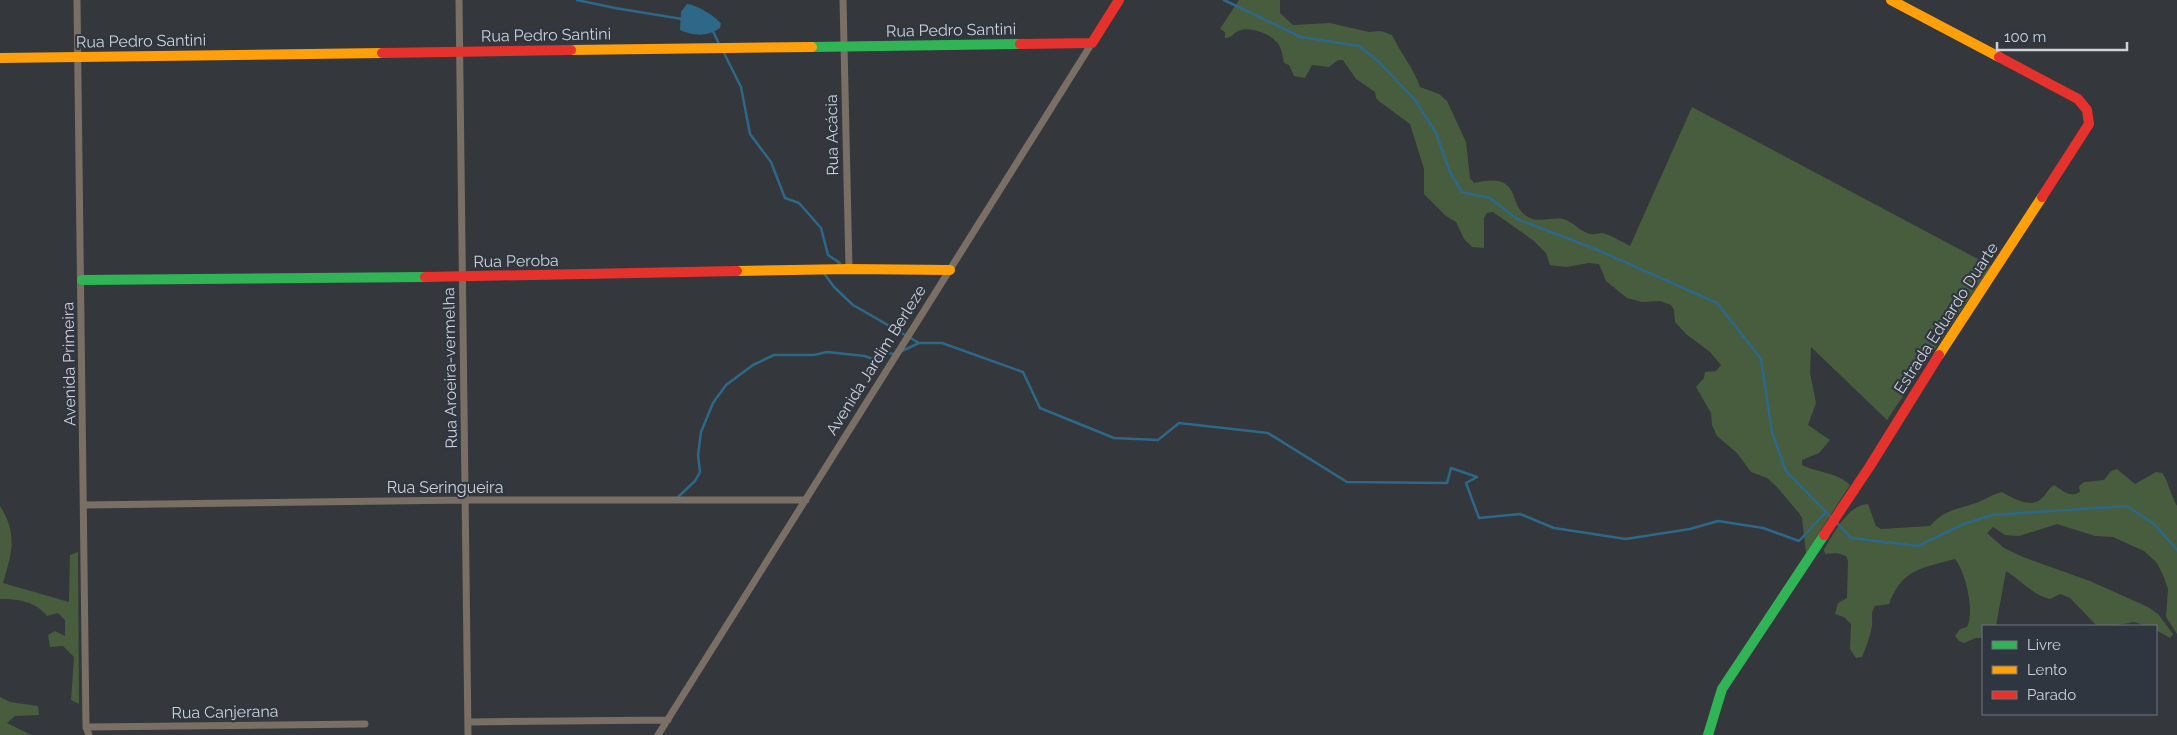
<svg xmlns="http://www.w3.org/2000/svg" width="2177" height="735" viewBox="0 0 2177 735" font-family="Raleway,sans-serif">
<style>
.green{fill:#475d3e}
.water{fill:#2e6888}
.lines{fill:none;stroke-linecap:round;stroke-linejoin:round}
.stream{stroke:#2e6888;stroke-width:2.5}
.street{stroke:#796f65;stroke-width:7}
.fast{stroke:#30b455;stroke-width:10}
.slow{stroke:#ff9f0a;stroke-width:10}
.jam{stroke:#e5322d;stroke-width:10}
.labels{text-anchor:middle;dominant-baseline:central;stroke-width:4.5;stroke-linejoin:round;paint-order:stroke}
.street-label{font-size:16px;fill:#ced1d8;stroke:#303640}
</style>
<rect width="100%" height="100%" fill="#34373c"/>
<path class="green" d="M1239 0H1280V13L1293 25 1330 23 1369 32 1381 31 1392 35C1401 54 1413 67 1420 87L1439 94 1447 101 1466 142 1470 178 1474 183C1524 171 1506 205 1528 217 1538 223 1552 217 1563 219 1573 221 1580 232 1590 234 1594 235 1598 233 1602 233 1611 235 1622 242 1630 246L1692 107 1991 266 1887 420 1811 347 1810 373 1816 403 1808 425 1830 440 1819 453 1802 460V465C1818 473 1837 472 1850 485L1806 553 1802 518 1799 513 1776 486 1767 478 1751 472 1737 453 1717 436 1712 425 1711 413 1696 387 1704 378 1705 372 1716 371 1721 365 1710 352 1686 334 1675 322 1674 310 1671 305 1660 301 1642 302 1627 298 1606 281 1599 264 1589 263 1566 267 1550 265 1546 253 1534 241 1493 212 1487 213 1484 218V248L1472 247 1464 239 1456 222 1446 216 1424 194V169L1410 124 1380 102 1376 98 1375 92 1356 79 1343 60H1338L1329 67 1312 65 1305 78 1294 76 1289 65 1284 63C1283 58 1282 51 1280 47 1275 35 1250 25 1238 31 1232 34 1232 38 1225 38V32L1220 29Z
M2117 469 2135 484 2156 472 2162 473C2168 480 2171 496 2177 506V634L2166 617 2168 589 2163 575 2157 563 2144 551 2113 537 2095 536 2057 524 2019 536 2005 535 1993 527 1987 533 2004 548 2023 557 2090 581 2148 607 2158 614 2173 634 2170 638 2156 630V626H2147L2134 622 2112 626H2097L2070 598 2060 594 2050 599C2035 596 2020 580 2006 571L1996 626H1983V638H1976L1964 643 1959 641 1955 636 1960 629 1967 627C1975 613 1966 572 1955 559 1922 568 1902 569 1889 604L1875 606C1870 614 1873 617 1872 626 1870 637 1866 647 1862 657L1856 658 1850 649 1851 624 1844 617 1835 614 1838 603 1847 598 1848 561 1846 556 1837 553 1825 554 1824 549C1834 534 1847 505 1868 504L1876 526 1881 529 1930 526C1945 509 1956 510 1976 503 1985 500 1992 494 2002 492 2013 498 2032 510 2043 497 2048 492 2048 489 2054 485 2063 491 2070 498 2080 492L2079 486 2084 482 2104 480 2111 471Z
M0 506C18 534 12 553 3 583L69 602 70 555 78 552 79 704 71 700 74 657 63 646 50 647 48 635 55 631 65 636V620L58 613 47 616C35 601 18 599 0 599Z
M0 697 10 702 38 706 39 715 15 716 7 723 31 735H0Z"/>
<path class="water" d="M687 4C695 4 717 17 721 24L720 28C707 37 694 36 680 30L681 12Z"/>
<g class="lines">
<path class="stream" d="M577 0 615 8 682 19
M1224 0 1301 37 1359 46 1378 61 1415 100 1436 133 1450 172 1462 192 1490 198 1517 219 1600 251 1717 303 1761 359 1772 432 1786 471 1831 517
M713 31 719 44
M723 51 741 87 750 134 771 162 785 198 799 203 821 228 828 255 840 263 837 266
M823 272 834 287 853 305 919 343
M902 351 919 343H942L1023 372 1040 408 1114 438 1158 440 1179 423 1268 433 1347 482 1447 483 1451 468 1477 477 1466 483 1479 518 1520 514 1554 528 1626 539 1690 529 1718 521 1763 528 1799 541 1826 512
M677 498 695 481 700 472 698 455 701 432 713 403 726 385 753 365 774 355H814L827 352 865 356 875 360 880 357 883 352 894 354
M1837 523 1851 538 1918 546 1964 524 1992 515 2127 506 2154 524 2177 550"/>
<path class="street" d="M77 0 86 727 89 735
M459 0 468 735
M843 0 849 269
M84 505 465 500H806
M468 722 668 720
M86 727 365 724
M658 735 1092 43"/>
<path class="fast" d="M812 47 1020 44
M82 280 425 277
M1708 735 1722 689 1824 535"/>
<path class="slow" d="M1891 0 1999 57
M571 50 812 47
M0 58 382 53
M737 271 849 269 950 270
M1939 355 2042 197"/>
<path class="jam" d="M1020 44 1092 43 1119 0
M382 53 571 50
M1999 57 2078 99 2087 110 2089 124 2042 197
M425 277 737 271
M1824 535 1870 466 1939 355"/>
</g>
<g class="labels">
<g class="street-label">
<text transform="translate(951 30) rotate(-1)">Rua Pedro Santini</text>
<text transform="translate(546 35) rotate(-1)">Rua Pedro Santini</text>
<text transform="translate(141 41) rotate(-1)">Rua Pedro Santini</text>
<text transform="translate(832 135) rotate(-91)">Rua Acácia</text>
<text transform="translate(516 261) rotate(-1)">Rua Peroba</text>
<text transform="translate(1946 318) rotate(-57)">Estrada Eduardo Duarte</text>
<text transform="translate(876 360) rotate(-58)">Avenida Jardim Berleze</text>
<text transform="translate(69 364) rotate(-91)">Avenida Primeira</text>
<text transform="translate(450 368) rotate(-91)">Rua Aroeira-vermelha</text>
<text x="445" y="487">Rua Seringueira</text>
<text transform="translate(225 712) rotate(-1)">Rua Canjerana</text>
</g>
</g>
<rect x="1982" y="625" width="175" height="90" fill="#303640" stroke="#6f747d"/>
<rect x="1992" y="641" width="25" height="8" fill="#30b455" stroke="#6f747d"/>
<text x="2027" y="650" font-size="15" fill="#ced1d8">Livre</text>
<rect x="1992" y="666" width="25" height="8" fill="#ff9f0a" stroke="#6f747d"/>
<text x="2027" y="675" font-size="15" fill="#ced1d8">Lento</text>
<rect x="1992" y="691" width="25" height="8" fill="#e5322d" stroke="#6f747d"/>
<text x="2027" y="700" font-size="15" fill="#ced1d8">Parado</text>
<path d="M1997 42v8h130v-8" fill="none" stroke="#ced1d8" stroke-width="2.5"/>
<text x="2004" y="42" font-size="15" fill="#ced1d8" stroke="#303640" stroke-width="4" paint-order="stroke">100 m</text>
</svg>
